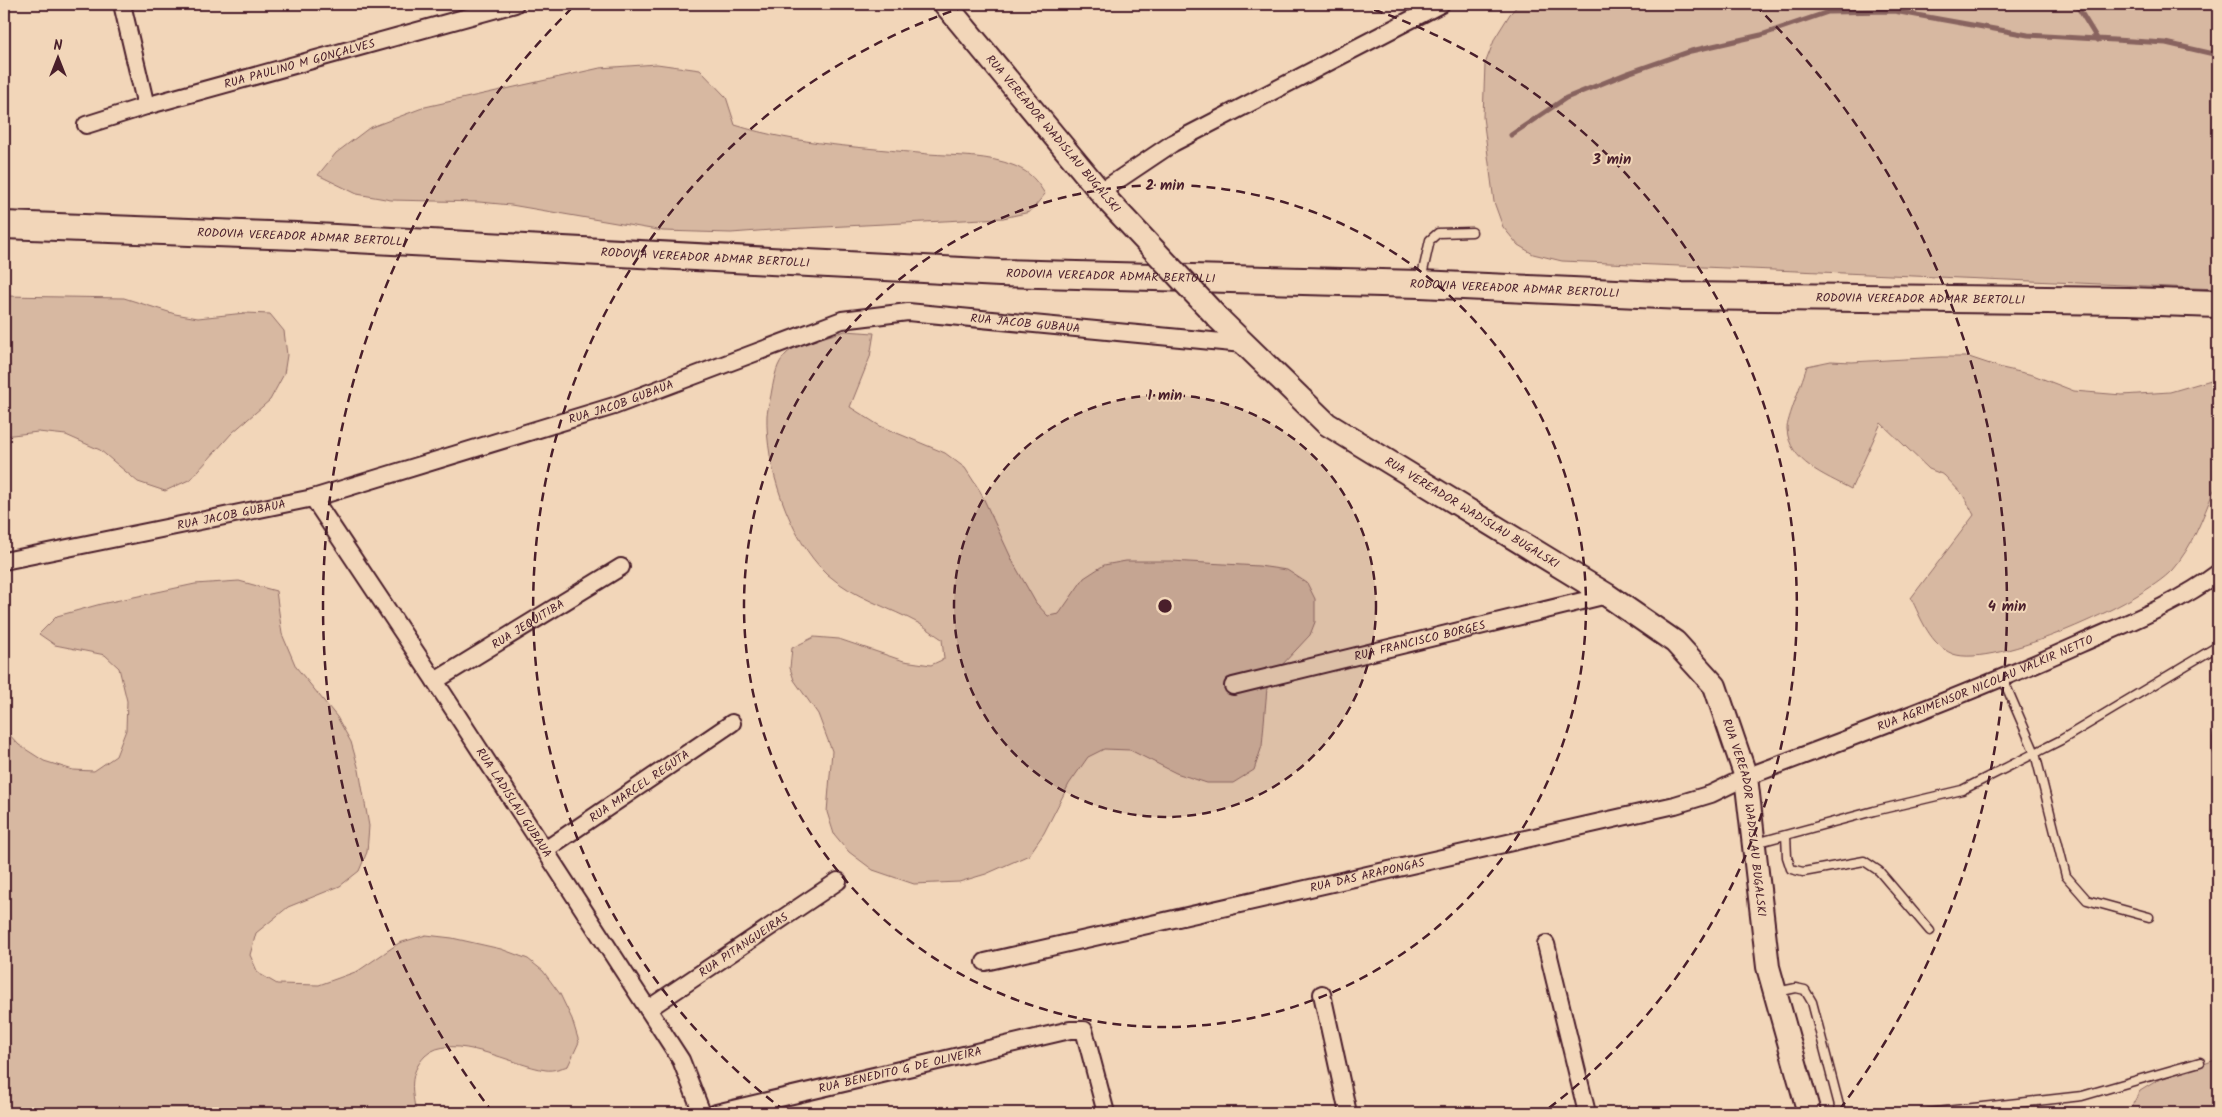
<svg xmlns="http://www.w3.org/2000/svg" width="2222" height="1117" viewBox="0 0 2222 1117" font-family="Kalam,sans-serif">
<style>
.green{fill:#d7b8a1;stroke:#906c66}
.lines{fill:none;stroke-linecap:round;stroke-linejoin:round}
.stream{stroke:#88635f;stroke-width:5}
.service-casing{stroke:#4a1f2b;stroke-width:11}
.minor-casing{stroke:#4a1f2b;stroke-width:20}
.secondary-casing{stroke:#4a1f2b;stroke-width:26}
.trunk-casing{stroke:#4a1f2b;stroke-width:30}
.service{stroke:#f2d6b9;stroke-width:8}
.minor{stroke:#f2d6b9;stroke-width:16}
.secondary{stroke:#f2d6b9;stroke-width:22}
.trunk{stroke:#f2d6b9;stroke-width:26}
.secondary-bridge-casing{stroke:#4a1f2b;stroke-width:26;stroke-linecap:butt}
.secondary-bridge{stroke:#f2d6b9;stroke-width:22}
.ring{fill:none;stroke:#4a1f2b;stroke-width:2.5;stroke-dasharray:9 6}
.labels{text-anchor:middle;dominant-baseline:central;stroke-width:4;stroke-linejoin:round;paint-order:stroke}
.street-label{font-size:12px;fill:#4a1f2b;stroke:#f2d6b9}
.centre{fill:#4a1f2b;stroke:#f2d6b9;stroke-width:2.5}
.ring-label{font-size:15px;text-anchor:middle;font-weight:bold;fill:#4a1f2b;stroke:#f2d6b9;stroke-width:4;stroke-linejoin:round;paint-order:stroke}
</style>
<rect width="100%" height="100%" fill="#f2d6b9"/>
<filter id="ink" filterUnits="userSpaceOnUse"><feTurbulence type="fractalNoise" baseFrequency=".02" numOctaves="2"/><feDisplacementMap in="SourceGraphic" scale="10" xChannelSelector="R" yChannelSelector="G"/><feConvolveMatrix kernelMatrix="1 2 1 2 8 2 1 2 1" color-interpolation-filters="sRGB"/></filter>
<g filter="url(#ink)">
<path class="green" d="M1519 4H2218V289L1562 261 1533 254 1518 245 1503 227 1494 202 1483 117 1485 64 1495 38 1510 14Z
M657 64 700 70 726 97 735 125C798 145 863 147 928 154 956 156 989 155 1015 166 1031 173 1036 180 1045 194L1030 212 1003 218 785 229 731 233 663 231 511 205 479 202 391 200 357 194 318 175 336 153 369 128 425 107 600 68Z
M4 296 124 298 175 314 198 318 245 313 270 314 284 331 287 355 284 374 270 400 232 433 191 479 165 491 138 482 100 450 66 435 38 432 4 436Z
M845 331 874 333 870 357 850 407 880 426 945 453 965 468 980 491 1014 564 1036 603 1048 616 1059 614 1084 578 1104 565 1126 561H1171L1259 566 1287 570 1307 583 1315 599V622L1310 635 1281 666 1267 688 1262 746 1254 770 1233 783H1207L1176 773 1130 750 1104 749 1088 757 1069 784 1044 833 1029 855 986 874 959 882 914 884 873 870 849 852 834 834 827 812 832 751 818 714 794 680 790 668 792 648 814 637 839 639 904 661 931 665 944 659 942 639C934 634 927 628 920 624 889 607 854 598 827 574 789 539 765 465 767 415 768 406 771 397 772 389 775 376 776 364 786 354 797 343 830 336 845 331Z
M1941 357H1969L2002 368 2033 375 2074 391 2122 395 2170 392 2218 378V485L2214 490C2202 519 2193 546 2172 570 2143 602 1994 669 1953 654 1930 645 1921 618 1911 598L1974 515 1963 495 1944 475 1929 469 1881 423 1851 489C1825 475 1789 462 1787 429 1786 422 1804 377 1807 366L1831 361 1852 362Z
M239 581 276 591 282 634 296 667 337 717 351 742 359 770 369 826 367 852 359 871 340 886 288 907 256 933 250 955 258 973 277 984 319 985 358 971 399 943 426 935 452 938 501 949 528 959 543 971 560 994 572 1019 579 1042 568 1066C561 1068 553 1071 546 1070 514 1066 451 1030 425 1056 408 1074 412 1091 416 1113H4V729L19 745 44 761 73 770 94 771 116 756 126 730 127 701 119 668 105 655 55 645 39 634 57 616 101 604 195 584Z
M2218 1059V1113H2128L2140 1091 2158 1080Z"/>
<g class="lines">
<path class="stream" d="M2076 4 2098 40
M1511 135 1566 98 1628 73 1691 51 1761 35 1828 12 1894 11 2028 35 2166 43 2218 55"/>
<g class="service-casing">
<path id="service" d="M1421 280 1430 240 1438 233 1472 232
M2003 679 2035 753 2066 876 2087 900 2149 917
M2218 737V751
M1786 835 1787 857 1791 869 1803 872 1864 861 1879 871 1930 931
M1756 843 1874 811 1962 790 2061 740 2218 646
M1777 992 1796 988 1805 990 1812 1002 1841 1113
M1928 1113 2082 1096 2200 1062"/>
</g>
<g class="minor-casing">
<g id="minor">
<path d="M122 4 146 106"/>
<path id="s1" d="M86 125 146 106 515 4"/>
<path d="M1100 192 1173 143 1441 4"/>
<path id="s2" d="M313 498 435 681 681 1060 702 1113"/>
<path id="s3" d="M4 561 313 498 614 406 842 320 908 312 1243 344"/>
<path id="s4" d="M435 681 621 567"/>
<path id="s5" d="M1233 686 1607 595"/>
<path id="s6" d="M545 850 732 723"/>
<path d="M1546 944 1587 1113"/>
<path id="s7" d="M985 962 1675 805 1711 794 1746 777C1858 735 1971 693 2080 644 2127 623 2177 604 2218 573"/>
<path d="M1322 994 1348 1113"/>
<path id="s8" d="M648 1009 838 881"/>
<path id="s9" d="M716 1113 1070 1030H1084L1106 1113"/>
</g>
</g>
<g class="secondary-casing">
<g id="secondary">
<path d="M945 4 1108 201"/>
<path id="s10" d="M1218 318 1327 424 1607 595 1675 642 1715 686 1746 777 1768 967 1809 1113"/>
</g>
</g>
<g class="trunk-casing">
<g id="trunk">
<path id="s11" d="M4 225 297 236 1000 273 1420 284 1682 296 2128 301 2218 304"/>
</g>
</g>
<use href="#service" class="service"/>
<use href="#minor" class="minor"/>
<use href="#secondary" class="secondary"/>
<use href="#trunk" class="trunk"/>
<g class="secondary-bridge-casing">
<path id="secondary-bridge" d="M1108 201 1218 318"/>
</g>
<use href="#secondary-bridge" class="secondary-bridge"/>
</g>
</g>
<circle cx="1165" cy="606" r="211" fill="#4a1f2b" fill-opacity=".12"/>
<g class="ring">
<circle cx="1165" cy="606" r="211"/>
<circle cx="1165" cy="606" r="421"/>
<path d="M785 1111A632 632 0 0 1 970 5M1360 5A632 632 0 0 1 1545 1111"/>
<path d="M493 1113A842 842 0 0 1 575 5M1755 5A842 842 0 0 1 1837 1113"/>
</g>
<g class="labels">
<g class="street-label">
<text stroke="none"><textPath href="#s1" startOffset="222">RUA PAULINO M GONÇALVES</textPath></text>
<text transform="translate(1053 134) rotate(50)">RUA VEREADOR WADISLAU BUGALSKI</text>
<text stroke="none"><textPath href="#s11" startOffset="298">RODOVIA VEREADOR ADMAR BERTOLLI</textPath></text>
<text stroke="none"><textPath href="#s11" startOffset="702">RODOVIA VEREADOR ADMAR BERTOLLI</textPath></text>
<text stroke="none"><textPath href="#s11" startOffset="1108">RODOVIA VEREADOR ADMAR BERTOLLI</textPath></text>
<text stroke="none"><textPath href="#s11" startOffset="1512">RODOVIA VEREADOR ADMAR BERTOLLI</textPath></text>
<text stroke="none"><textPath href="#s11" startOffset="1918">RODOVIA VEREADOR ADMAR BERTOLLI</textPath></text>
<text stroke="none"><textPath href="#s3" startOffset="1058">RUA JACOB GUBAUA</textPath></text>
<text stroke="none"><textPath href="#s3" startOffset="638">RUA JACOB GUBAUA</textPath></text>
<text stroke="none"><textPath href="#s10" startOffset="322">RUA VEREADOR WADISLAU BUGALSKI</textPath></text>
<text stroke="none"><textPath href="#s3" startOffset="232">RUA JACOB GUBAUA</textPath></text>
<text stroke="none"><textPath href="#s4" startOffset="109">RUA JEQUITIBÁ</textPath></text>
<text stroke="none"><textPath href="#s5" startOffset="192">RUA FRANCISCO BORGES</textPath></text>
<text stroke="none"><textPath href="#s7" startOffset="1041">RUA AGRIMENSOR NICOLAU VALKIR NETTO</textPath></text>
<text stroke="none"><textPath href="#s6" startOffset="114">RUA MARCEL REGUTA</textPath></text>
<text stroke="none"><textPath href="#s2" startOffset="365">RUA LADISLAU GUBAUA</textPath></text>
<text stroke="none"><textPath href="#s10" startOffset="758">RUA VEREADOR WADISLAU BUGALSKI</textPath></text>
<text stroke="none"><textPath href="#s7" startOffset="392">RUA DAS ARAPONGAS</textPath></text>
<text stroke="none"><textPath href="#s8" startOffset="115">RUA PITANGUEIRAS</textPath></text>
<text stroke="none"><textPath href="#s9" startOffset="189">RUA BENEDITO G DE OLIVEIRA</textPath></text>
</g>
</g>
<circle cx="1165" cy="606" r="8" class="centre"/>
<g class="ring-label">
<text x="1612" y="164">3 min</text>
<text x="1165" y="190">2 min</text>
<text x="1165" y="400">1 min</text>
<text x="2007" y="611">4 min</text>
</g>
<rect width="2222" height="1117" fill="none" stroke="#f2d6b9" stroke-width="20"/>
<rect x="10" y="10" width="2202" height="1097" fill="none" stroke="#4a1f2b" stroke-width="2" filter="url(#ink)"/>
<g transform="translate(58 58)" stroke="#f2d6b9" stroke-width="4" paint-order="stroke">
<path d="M0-4L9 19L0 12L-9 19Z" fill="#4a1f2b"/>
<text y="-8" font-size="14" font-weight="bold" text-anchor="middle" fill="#4a1f2b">N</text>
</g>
</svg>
